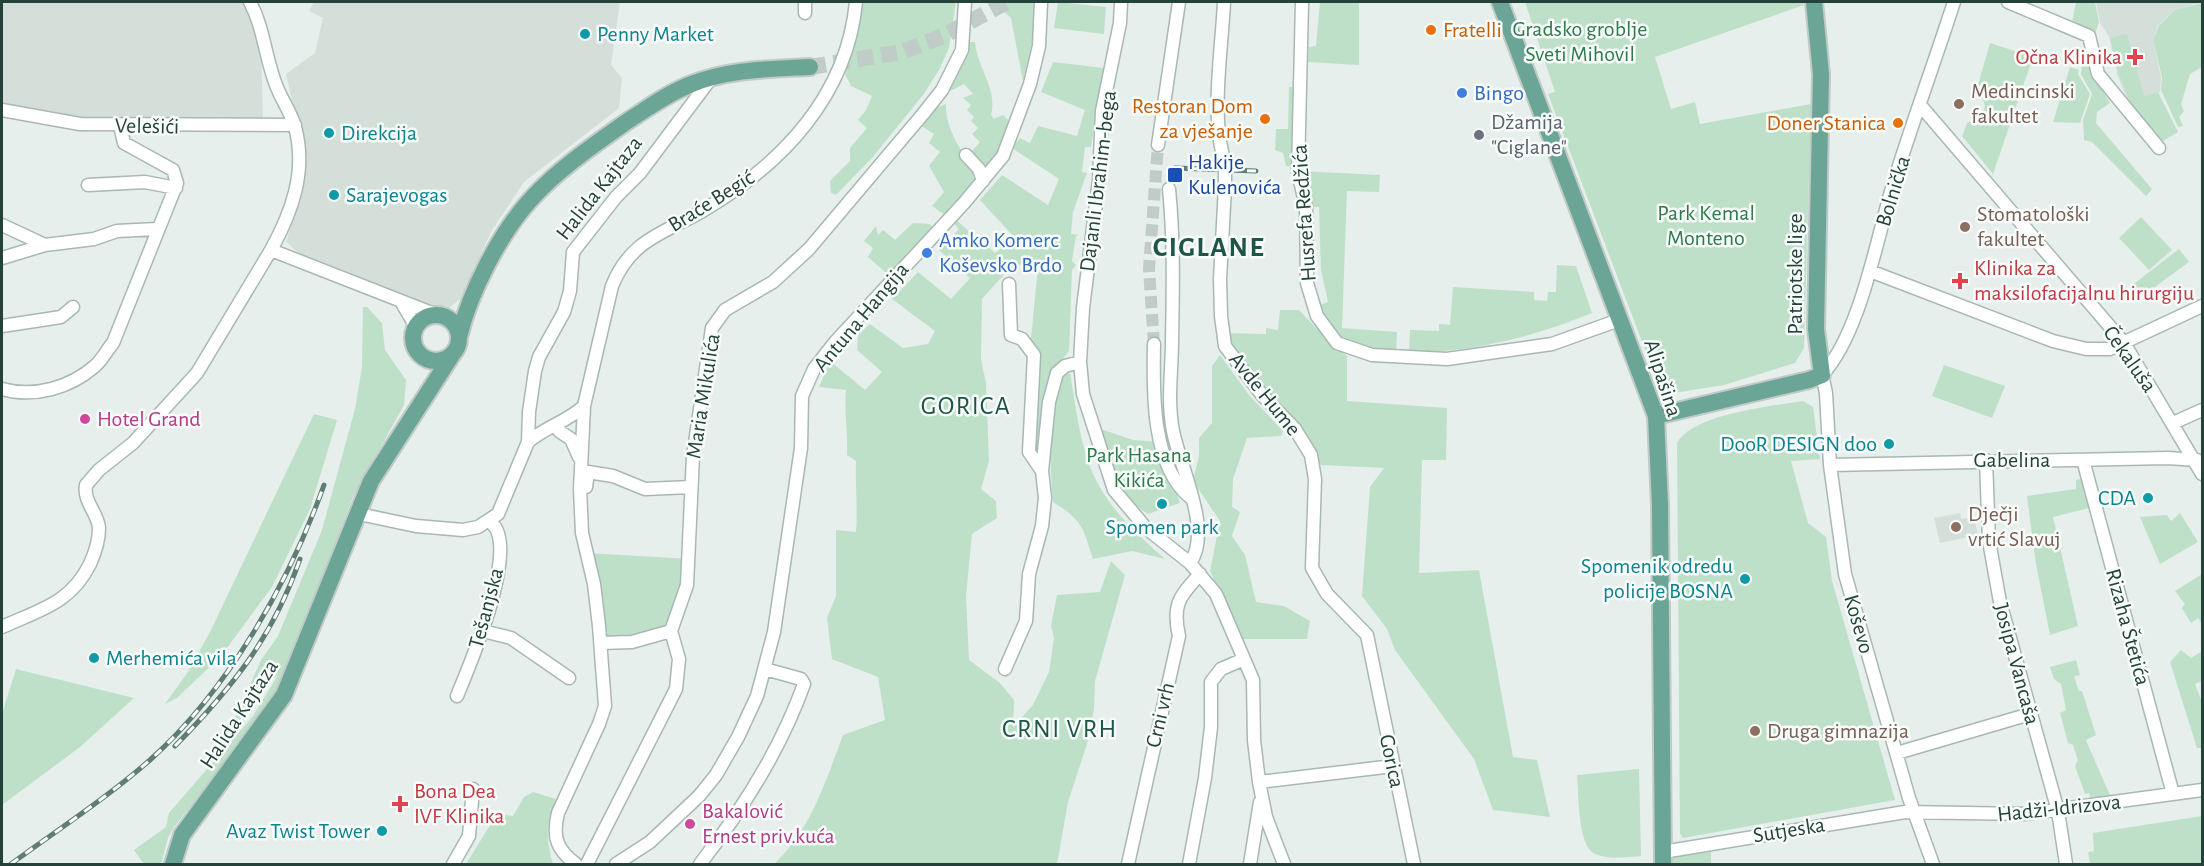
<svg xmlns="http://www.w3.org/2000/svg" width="2204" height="866" viewBox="0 0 2204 866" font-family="'Alegreya Sans',sans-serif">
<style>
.built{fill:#d4dfda}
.green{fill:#bfe0c8}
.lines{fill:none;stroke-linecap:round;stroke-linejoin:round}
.minor-tunnel{stroke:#bfccc8;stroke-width:12;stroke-dasharray:12 6;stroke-linecap:butt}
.major-tunnel{stroke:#bfccc8;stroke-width:16;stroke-dasharray:16 8;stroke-linecap:butt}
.minor-casing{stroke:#a8b8b2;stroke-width:15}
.major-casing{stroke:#c2cac8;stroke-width:20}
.minor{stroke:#fff;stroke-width:12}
.major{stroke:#6aa596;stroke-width:16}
.rail-casing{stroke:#5f7d75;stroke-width:5}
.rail{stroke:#f7fbf9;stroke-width:3;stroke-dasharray:9;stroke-linecap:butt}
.minor-bridge-casing{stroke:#a8b8b2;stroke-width:15;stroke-linecap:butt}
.minor-bridge{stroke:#fff;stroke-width:12}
.food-dot{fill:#e8710a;stroke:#f7fbf9;stroke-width:2}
.culture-dot{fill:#0f9aa8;stroke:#f7fbf9;stroke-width:2}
.health-dot{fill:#e0444e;stroke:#f7fbf9;stroke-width:2}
.shop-dot{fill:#3f7fe0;stroke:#f7fbf9;stroke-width:2}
.education-dot{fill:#8d6e63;stroke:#f7fbf9;stroke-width:2}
.worship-dot{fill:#6b7280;stroke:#f7fbf9;stroke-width:2}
.transit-dot{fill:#1a4fb4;stroke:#f7fbf9;stroke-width:2}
.hotel-dot{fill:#d1479c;stroke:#f7fbf9;stroke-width:2}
.labels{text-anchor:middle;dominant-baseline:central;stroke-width:5;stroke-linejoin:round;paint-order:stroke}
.park-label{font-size:22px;fill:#2d7a4b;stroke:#f7fbf9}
.food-label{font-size:22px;fill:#c56008;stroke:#f7fbf9;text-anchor:end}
.culture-label{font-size:22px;fill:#0d838f;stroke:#f7fbf9;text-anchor:start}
.health-label{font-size:22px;fill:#be3a42;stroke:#f7fbf9;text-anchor:start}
.education-label{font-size:22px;fill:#785e54;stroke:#f7fbf9;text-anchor:start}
.shop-label{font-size:22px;fill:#366cbe;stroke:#f7fbf9;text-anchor:start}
.worship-label{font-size:22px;fill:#5b616d;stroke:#f7fbf9;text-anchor:start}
.street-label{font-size:22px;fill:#24423a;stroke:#f7fbf9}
.transit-label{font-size:22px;fill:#164399;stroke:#f7fbf9;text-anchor:start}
.hotel-label{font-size:22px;fill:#b23c85;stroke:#f7fbf9;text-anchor:start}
.quarter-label{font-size:26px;letter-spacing:1.5px;fill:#1f5548;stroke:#f7fbf9}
.district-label{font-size:28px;font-weight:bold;letter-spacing:1.5px;fill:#1f5548;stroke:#f7fbf9}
</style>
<rect width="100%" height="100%" fill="#e6efeb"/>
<path class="built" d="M2 2H243L261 42 263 120 102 121 2 106Z
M314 2H620L611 65 622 78 619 108 524 182 491 232 460 299 448 309 439 310 301 256 286 241 302 195 305 139 297 122 286 74 315 53 323 18 309 11Z
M2096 2H2202L2175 10 2158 25 2153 40 2161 77 2160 92 2128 102 2117 74 2109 36 2100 23Z
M1960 513 1961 519 1974 517 1978 535 1940 543 1934 518Z"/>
<path class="green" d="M859 2H956L949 48 939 70 923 95 872 158 836 195 831 193 830 181 850 161V148L867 128 858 120 866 110 872 96 851 86 845 74 857 35Z
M993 2H1036L1035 31 1023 81 1011 18Z
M1058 2 1106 7 1104 34 1054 28Z
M1320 2H1359V65L1308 62 1309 47 1316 46Z
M1525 2H1803L1804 5 1655 57 1671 109 1695 102 1700 124 1811 104 1804 348 1795 363 1724 385 1668 394 1660 389 1548 94 1555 92Z
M2076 2H2095L2099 22 2095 34 2072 23Z
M2202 3V67L2190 74 2181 104 2184 111 2179 117 2183 126 2178 127 2161 90 2162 77 2153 40 2159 25 2175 10Z
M2127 34 2144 96 2158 92 2178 132 2163 141 2134 111 2119 75 2110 38Z
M967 42H975C977 67 998 89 991 115L994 119 1003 115 1014 126 988 173 983 166 968 155 980 142 972 134 978 128 971 121 974 117 967 110 971 105 963 98 973 94 964 84 950 91 943 87Z
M1990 43 2033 57 1993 174 1962 136 1967 123 1980 118 1985 106 1978 85Z
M2083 56 2089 57 2091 71 2110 103 2097 112 2096 123 2152 189 2146 196 2092 142 2084 140 2083 120 2092 94 2081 74Z
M1053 62 1104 68 1091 147H1085L1082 172 1087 173 1073 212 1071 234 1079 235 1076 236 1072 261 1076 265 1072 270 1069 351 1048 378 1039 452 1033 451 1036 364 1031 338 1038 267 1027 262 1009 269 982 299 981 359 986 383 989 461 981 489 996 501 997 518 972 534 966 596 969 660 1000 683 1014 700 1013 727 1033 705 1049 672 1054 638 1051 626 1057 595 1100 592 1111 561 1125 575 1095 681 1094 709 1087 744 1068 802 1057 864H774C811 830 826 780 843 735L885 720 878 677 832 659 827 618 836 596V530L856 532C858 508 855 485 856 461L847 455C848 432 844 413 846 390L819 387 830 361 865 390 882 372 857 350 858 335 870 324 903 348 928 344 935 331 892 299 918 272 951 299 970 278 939 250 959 229 953 222 956 220 995 253 1015 238 980 200 1002 175 1048 205 1059 179 1012 148 1020 138 1030 143 1038 126 1077 136 1085 110 1041 92Z
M2070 67 2079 70 2078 74 2090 94 2080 123 2053 122Z
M1289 87H1295L1296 167 1286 166 1283 153 1275 150 1276 129H1288Z
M946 104C945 134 968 158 981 183L948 217 932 206 944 192 929 166 940 152 929 143 934 134 920 125 935 108Z
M1299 171 1380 175 1379 192 1347 191 1342 328 1397 332 1396 357 1329 334 1319 305 1328 302 1321 270 1319 207H1306Z
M2141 217 2172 250 2149 270 2119 238Z
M913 223 929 224 938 231 892 278 868 257 873 248 864 241 876 226 878 235 883 230 895 240Z
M2179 249 2189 262 2152 289 2135 292 2131 286Z
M1557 265 1576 266 1592 313C1534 337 1472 352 1409 353L1410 330 1439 331V324L1450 325 1453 287 1534 292V300L1547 301 1548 292H1556Z
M363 307H367L382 323 385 350 406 380 404 405 353 497 306 621 271 703 174 827 168 838 161 864H144L134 850 166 827 169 813 253 716 278 675 267 683 212 758 208 754 238 712 261 660 278 636 322 530 355 409 362 367Z
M1280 310H1299L1330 343 1347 356V401L1447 408 1446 460H1422L1419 573 1479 570 1513 757 1537 760 1550 817 1493 810 1474 759 1395 650 1387 629 1362 596 1370 487 1384 468 1321 465 1307 453 1233 352 1225 333 1266 334V328L1278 330Z
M1220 355 1249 395 1283 431 1281 436 1247 438 1233 479 1232 507 1240 512 1232 536 1245 555 1256 602 1284 606 1310 621 1307 639H1241L1210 571 1220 521 1193 481 1199 456V438L1212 423V366Z
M1944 365 2005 386 1992 418 1932 396Z
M1070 373C1076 408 1080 446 1095 478 1110 510 1139 536 1165 559L1132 551 1093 559C1083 527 1082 520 1053 502 1049 460 1049 418 1062 377Z
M1803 401 1813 407 1820 459 1791 461 1808 523 1826 537 1832 581 1895 800 1683 838 1680 833 1677 443C1692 414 1772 406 1803 401Z
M314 414 337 420 310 509 272 587 221 656 177 698 165 704 188 672 210 632Z
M1101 429 1133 440 1159 442 1180 503 1148 514C1115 494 1110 464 1101 429Z
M2081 479 2089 508 2053 517 2078 626 2050 635 2036 564 2027 496 2076 489V480Z
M2180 513 2198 542 2160 564 2140 517 2167 515 2171 521Z
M586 553 690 559 671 631 597 641Z
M2202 574V624L2198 618 2191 623 2182 608 2185 604 2175 591Z
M2181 650 2191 658 2202 651V681L2195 684 2202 702V748H2197L2170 662Z
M2076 660 2080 675 2074 676 2079 691H2082L2096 735 2086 740 2112 800 2092 802 2089 793 2085 794 2075 766 2078 760 2073 745 2068 743 2060 713 2066 710 2061 684 2054 679 2050 667Z
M16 669 134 698 80 747 2 805V714Z
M1639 769 1641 856C1627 857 1609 860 1595 854 1577 846 1579 793 1577 775Z
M533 792 556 799C545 825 546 838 553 864H466L497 814 513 816 524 797Z
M2202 816V864H2090L2088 852 2094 851 2093 833Z
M1711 852V864H1672V857Z"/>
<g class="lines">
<path class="minor-tunnel" d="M1154 344 1149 269 1158 145"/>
<path class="major-tunnel" d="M810 67 902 52 943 36 1007 2"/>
<g class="minor-casing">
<path id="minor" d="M250 2C264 28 265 57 276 85 281 99 291 112 295 127 307 171 292 212 271 250L437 315
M1121 2 1120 23 1102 111 1099 180 1083 308 1080 362 1083 394 1114 490 1146 528 1190 563 1216 594 1253 680 1254 740 1259 782 1266 817 1284 864
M1224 2C1222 48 1210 119 1225 162
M1302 2 1298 172 1306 207 1307 283 1317 316 1337 343 1372 355 1447 359 1552 344 1619 320
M2008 2 2089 36 2098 74 2159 148
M805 13V2
M1920 105 2124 343 2202 474
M2 110 80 124 295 125
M1158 145 1179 2
M966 155 979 169 983 181
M88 185 145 182 176 188
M1225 187 1220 279 1221 316 1225 346 1262 395 1295 429 1311 455 1315 479 1312 568 1327 594 1367 635 1414 864
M1169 189C1174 238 1173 290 1172 340 1172 371 1167 400 1173 431 1180 467 1213 531 1190 563
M2 225 45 245
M2 258 45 245 94 239 117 231 157 229
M1870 271 2053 341 2086 349H2110L2202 306
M1009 284 1011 335 1022 339 1034 355 1029 452 1042 471
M402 303 416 327
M2 326 61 317 73 307
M1154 344C1153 390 1151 466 1191 498
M2 389C34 398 70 388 95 366 102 360 107 350 113 343L177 183 173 170 124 143 120 126
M2173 423 2202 410
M559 431 571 439 579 457
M528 442C545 427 567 422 584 406
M1986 460 1989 541 2000 602 2058 811 2066 864
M2083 460 2173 794
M1830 465 2168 458 2197 460
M586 487 588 472 613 476 645 489 691 487
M359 514 416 526 463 530 478 527 498 514 528 442 529 412 535 371 539 357 564 312 570 291 573 252 616 197 640 173 712 77
M2 627C39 610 70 604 90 564 95 553 99 541 99 528 98 513 83 502 86 485L99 470 133 443 197 373 271 250
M483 631 511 638 569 678
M601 643 632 642 671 631
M1005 669 1026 621 1029 574 1042 526 1045 498 1042 471 1049 402 1057 373 1065 366 1080 362
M457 696C468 669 525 538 488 521
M1897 753 2030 714
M1259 782 1393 766
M1663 852 1905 812 2025 814 2202 790
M453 864 469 836 473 789
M576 864C557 850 552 837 558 813L599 724 605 706 599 626 594 584 582 533 580 489 584 406 612 286C631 239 663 234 704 210 782 164 847 96 856 2
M587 864 676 689 679 659 671 631 687 585 693 456 712 328 725 310 773 282 809 249 923 114 942 90 962 50 965 2
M616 864 650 842 699 796 716 775 738 737 757 696 774 632 801 448 802 396 814 369 836 341 964 203 1003 156 1030 84 1039 46 1041 2
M700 864C743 809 780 751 804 684L801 679 765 669
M1128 864 1179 636C1172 605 1179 597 1200 574
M1189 864 1205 778 1211 727V682L1221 669 1242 660
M1250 864 1260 802
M1933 864 1909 798 1845 574 1830 465 1826 393 1822 375C1860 334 1876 242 1892 188 1911 126 1934 64 1954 2"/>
</g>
<g class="major-casing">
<path id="major" d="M1500 2 1656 416 1660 505 1663 864
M413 338a23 23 0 1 1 46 0a23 23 0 1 1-46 0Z
M459 337C470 291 501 231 533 197 559 169 591 147 622 125 643 111 665 95 689 85 727 69 769 69 810 67
M1656 416 1809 380 1822 375 1816 329 1821 74 1814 2
M173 864 182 835 284 695 371 481 454 352"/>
</g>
<use href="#minor" class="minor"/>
<use href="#major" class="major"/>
<g class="rail-casing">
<path id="rail" d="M1175 168 1256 171
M175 746C232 688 273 637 300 559
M11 864C56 831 108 797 150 760 228 690 289 583 324 485"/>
</g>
<use href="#rail" class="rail"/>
<g class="minor-bridge-casing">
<path id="minor-bridge" d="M1225 187V162"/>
</g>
<use href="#minor-bridge" class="minor-bridge"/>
</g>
<g class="food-dot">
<circle cx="1431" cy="30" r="6"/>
<circle cx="1265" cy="119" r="6"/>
<circle cx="1898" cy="123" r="6"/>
</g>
<g class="culture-dot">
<circle cx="585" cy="34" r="6"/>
<circle cx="329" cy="133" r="6"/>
<circle cx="334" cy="195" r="6"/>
<circle cx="1889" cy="444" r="6"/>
<circle cx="2148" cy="498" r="6"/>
<circle cx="1162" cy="504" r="6"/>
<circle cx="1745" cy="579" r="6"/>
<circle cx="94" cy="658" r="6"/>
<circle cx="382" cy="831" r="6"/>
</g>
<g class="health-dot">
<path d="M2132 48h6v6h6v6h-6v6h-6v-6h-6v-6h6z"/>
<path d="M1957 272h6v6h6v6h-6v6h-6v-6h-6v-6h6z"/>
<path d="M397 795h6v6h6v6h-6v6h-6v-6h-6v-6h6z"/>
</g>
<g class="shop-dot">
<circle cx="1462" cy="93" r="6"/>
<circle cx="927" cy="253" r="6"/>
</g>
<g class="education-dot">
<circle cx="1959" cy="104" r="6"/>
<circle cx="1965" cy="227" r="6"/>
<circle cx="1956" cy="527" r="6"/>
<circle cx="1755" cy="731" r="6"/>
</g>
<circle class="worship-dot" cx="1479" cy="135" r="6"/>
<rect class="transit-dot" x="1167" y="167" width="16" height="16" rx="3"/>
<g class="hotel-dot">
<circle cx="85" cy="419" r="6"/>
<circle cx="690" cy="824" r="6"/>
</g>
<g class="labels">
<g class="park-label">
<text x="1580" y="29">Gradsko groblje<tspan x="1580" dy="25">Sveti Mihovil</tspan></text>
<text x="1706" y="213">Park Кemal<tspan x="1706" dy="25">Monteno</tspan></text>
<text x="1139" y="455">Park Hasana<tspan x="1139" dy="25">Kikića</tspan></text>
</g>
<g class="food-label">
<text x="1443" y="30" text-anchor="start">Fratelli</text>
<text x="1253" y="106">Restoran Dom<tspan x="1253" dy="25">za vješanje</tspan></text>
<text x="1886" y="123">Doner Stanica</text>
</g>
<g class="culture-label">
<text x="597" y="34">Penny Market</text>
<text x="341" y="133">Direkcija</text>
<text x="346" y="195">Sarajevogas</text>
<text x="1877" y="444" text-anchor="end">DooR DESIGN doo</text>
<text x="2136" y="498" text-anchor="end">CDA</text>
<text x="1162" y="527" text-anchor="middle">Spomen park</text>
<text x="1733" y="566" text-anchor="end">Spomenik odredu<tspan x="1733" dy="25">policije BOSNA</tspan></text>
<text x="106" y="658">Merhemića vila</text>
<text x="370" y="831" text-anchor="end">Avaz Twist Tower</text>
</g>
<g class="health-label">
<text x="2122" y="57" text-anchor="end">Očna Klinika</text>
<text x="1974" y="268">Klinika za<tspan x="1974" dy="25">maksilofacijalnu hirurgiju</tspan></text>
<text x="414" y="791">Bona Dea<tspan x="414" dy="25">IVF Klinika</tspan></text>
</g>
<g class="education-label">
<text x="1971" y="91">Medincinski<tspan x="1971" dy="25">fakultet</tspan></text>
<text x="1977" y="214">Stomatološki<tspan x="1977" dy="25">fakultet</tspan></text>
<text x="1968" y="514">Dječji<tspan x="1968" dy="25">vrtić Slavuj</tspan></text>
<text x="1767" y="731">Druga gimnazija</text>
</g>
<g class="shop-label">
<text x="1474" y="93">Bingo</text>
<text x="939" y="240">Amko Komerc<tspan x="939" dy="25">Koševsko Brdo</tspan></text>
</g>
<g class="worship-label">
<text x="1491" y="122">Džamija<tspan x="1491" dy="25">"Ciglane"</tspan></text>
</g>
<g class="street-label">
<text transform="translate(147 126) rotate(1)">Velešići</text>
<text transform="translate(1098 181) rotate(-83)">Dajanli Ibrahim-bega</text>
<text transform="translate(599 188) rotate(-52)">Halida Kajtaza</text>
<text transform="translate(1893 191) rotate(-73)">Bolnička</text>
<text transform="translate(711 201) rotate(-32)">Braće Begić</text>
<text transform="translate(1304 213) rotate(-94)">Husrefa Redžića</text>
<text transform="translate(1795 274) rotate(-90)">Patriotske lige</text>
<text transform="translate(861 317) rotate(-50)">Antuna Hangija</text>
<text transform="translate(2130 359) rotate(55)">Čekaluša</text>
<text transform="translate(1663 378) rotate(72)">Alipašina</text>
<text transform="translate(1265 394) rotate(51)">Avde Hume</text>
<text transform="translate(703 396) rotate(-81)">Maria Mikulića</text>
<text x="2012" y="460">Gabelina</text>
<text transform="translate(486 608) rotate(-75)">Tešanjska</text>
<text transform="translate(1859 624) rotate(74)">Koševo</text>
<text transform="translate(2128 627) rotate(75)">Rizaha Štetića</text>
<text transform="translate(2017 664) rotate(75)">Josipa Vancaša</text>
<text transform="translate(239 714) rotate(-57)">Halida Kajtaza</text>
<text transform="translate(1160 715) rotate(-77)">Crni vrh</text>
<text transform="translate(1392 761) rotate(78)">Gorica</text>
<text transform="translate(2059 808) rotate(-6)">Hadži-Idrizova</text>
<text transform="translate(1789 830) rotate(-9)">Sutjeska</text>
</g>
<g class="transit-label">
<text x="1188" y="162">Hakije<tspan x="1188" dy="25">Kulenovića</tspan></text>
</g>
<g class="hotel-label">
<text x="97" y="419">Hotel Grand</text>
<text x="702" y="811">Bakalović<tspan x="702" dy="25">Ernest priv.kuća</tspan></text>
</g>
<g class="quarter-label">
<text x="966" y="406">GORICA</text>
<text x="1060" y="729">CRNI VRH</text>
</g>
<g class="district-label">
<text x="1209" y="248">CIGLANE</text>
</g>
</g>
<rect width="2204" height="866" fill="none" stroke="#24423a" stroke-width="6"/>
</svg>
